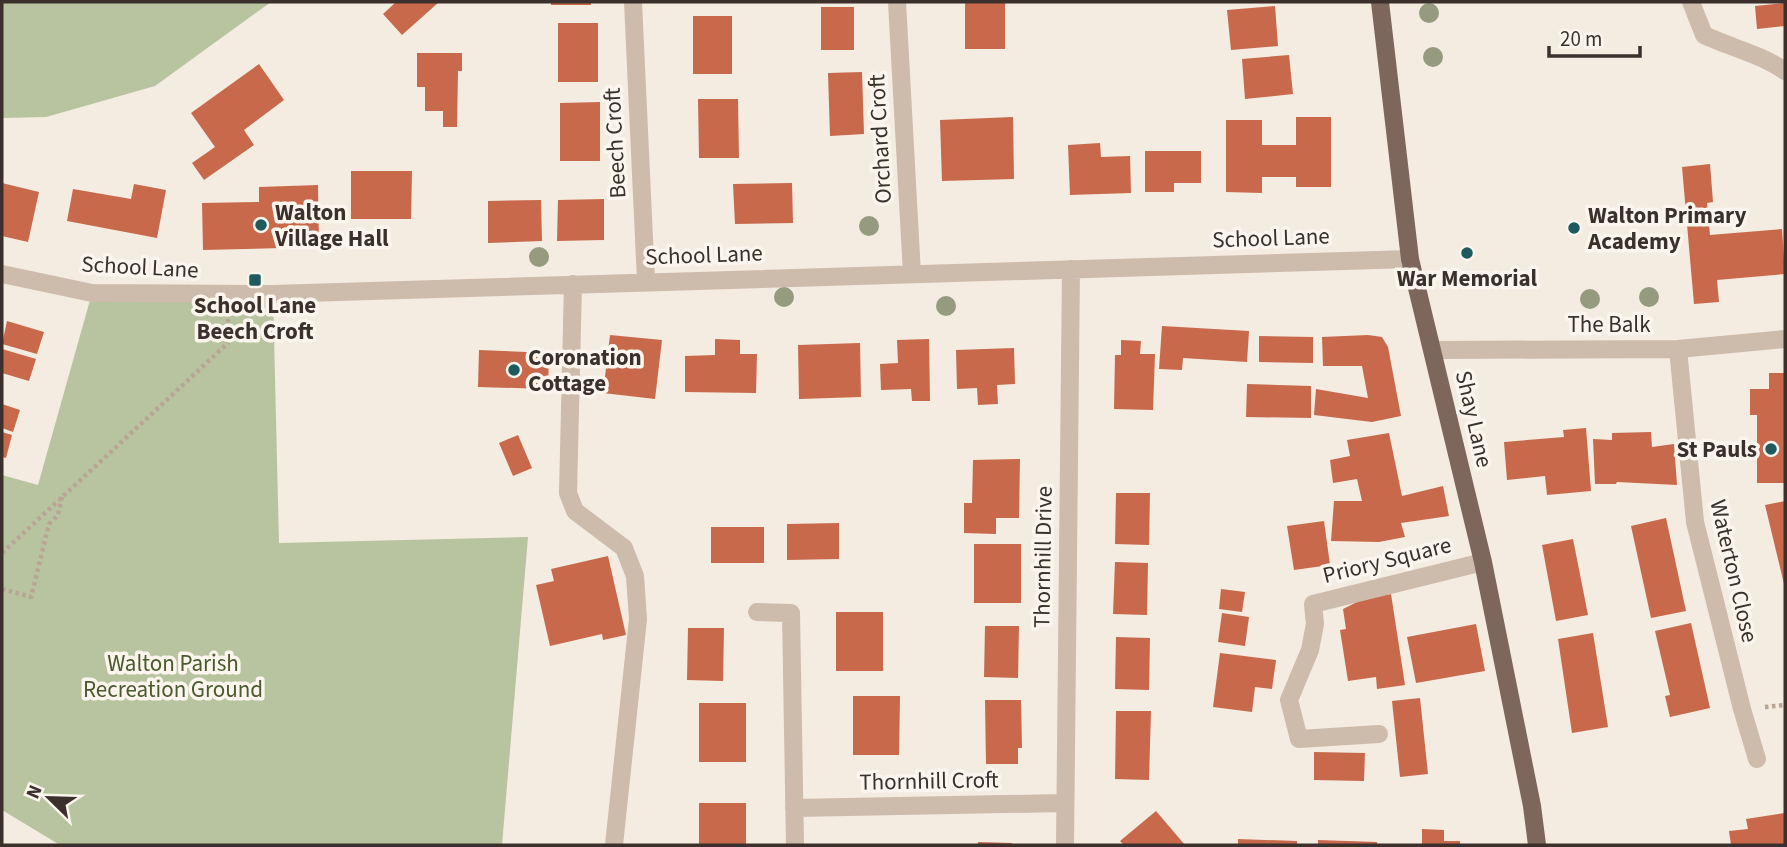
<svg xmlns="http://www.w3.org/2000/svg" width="1787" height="847" viewBox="0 0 1787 847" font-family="'Source Sans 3',sans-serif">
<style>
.green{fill:#b8c4a0}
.building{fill:#c8694b}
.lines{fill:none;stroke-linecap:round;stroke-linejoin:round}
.path{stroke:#b9a596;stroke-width:4.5;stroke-dasharray:3.5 3.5;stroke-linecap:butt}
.minor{stroke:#cdbbac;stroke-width:18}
.major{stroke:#7d675c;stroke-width:18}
.tree{fill:#969b7f}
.poi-dot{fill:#1f5a5e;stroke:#fbf5ee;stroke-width:2.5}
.labels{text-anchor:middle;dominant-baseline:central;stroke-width:7;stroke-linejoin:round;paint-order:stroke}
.street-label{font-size:23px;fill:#3b302b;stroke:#fbf5ee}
.poi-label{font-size:23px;font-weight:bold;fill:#3b302b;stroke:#fbf5ee;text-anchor:start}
.park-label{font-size:23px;fill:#4a5a2e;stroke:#fbf5ee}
</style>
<rect width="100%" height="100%" fill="#f4ebe1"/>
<path class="green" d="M2 2H271L155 86 46 117 2 118Z
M92 293 273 294 279 543 528 537 502 845H60L2 810V475L38 485Z"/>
<path class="building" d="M396 2H439L402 35 383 14Z
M551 2H591V5H551Z
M965 2H1005V49H965Z
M1785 3V26L1757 29 1755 6Z
M1275 6 1278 46 1231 50 1227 10Z
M821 7H854V50H821Z
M693 16H732V74H693Z
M558 23H598V82H558Z
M417 53H462V71H458L457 127H443V111H425V87H417Z
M1289 55 1293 94 1245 99 1242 59Z
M259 64 284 100 244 130 254 145 204 180 192 163 215 147 191 113Z
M862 72 864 134 830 136 828 73Z
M698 99H738L739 158H699Z
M600 102V161H560V103Z
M1013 117 1014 179 942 181 940 120Z
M1296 117H1331V187H1296V177H1262V193L1226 192V120H1262V145H1296Z
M1100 143 1101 157 1130 156 1131 193 1070 195 1068 145Z
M1145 151H1201V183H1174V192H1145Z
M1710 164 1713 202 1707 203 1710 235 1782 229 1785 274 1717 280 1719 302 1694 304 1682 167Z
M351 171H412L411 219H351Z
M2 183 39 192 28 242 2 236Z
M792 183 793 223 735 224 733 184Z
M134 184 166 190 157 238 67 221 73 189 131 199Z
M318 185 319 247 203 250 202 203 259 202V187Z
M604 199V240L557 241 558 200Z
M541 200 542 241 488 243V201Z
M7 321 44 332 37 354 2 344Z
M1162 326 1249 331 1247 362 1183 358 1182 370 1159 369Z
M610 335 662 340 655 399 603 393Z
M1368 335 1382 337 1388 347 1401 416 1372 422 1314 415 1316 389 1368 398 1362 366H1323L1322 337Z
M1259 336 1313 337V363L1259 362Z
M715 339 740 340V354H757L756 393 685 392V356L715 355Z
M929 339 930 401H912L911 389 881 390 880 364 898 363 897 340Z
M1121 340 1141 341 1140 354H1155L1153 410 1114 409 1115 355H1121Z
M860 343 861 397 799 399 798 345Z
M1014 348 1015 384 997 385 998 404 978 405 977 388 957 389 956 350Z
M2 349 36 359 29 381 2 373Z
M479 350 549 353 548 389 478 387Z
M1769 373H1785V483H1757V415H1750V389H1769Z
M1247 384 1311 386V418L1246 417Z
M2 404 20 410 13 432 2 428Z
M1586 428 1591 491 1547 495 1545 476 1507 480 1504 442 1564 437 1563 430Z
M2 432 12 435 6 458 2 457Z
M1651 432 1652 447 1674 444 1677 485 1617 482 1616 484H1595L1593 439 1612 440V433Z
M1389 433 1402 496 1443 486 1449 516 1401 523 1405 537 1379 542 1331 541 1334 501H1362L1357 479 1333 483 1330 460 1350 456 1347 440Z
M518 435 532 468 513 476 499 443Z
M1020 459 1019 518H996V534L964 533V503H972L973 460Z
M1116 493H1150L1149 545 1115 544Z
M1785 501V584H1784L1765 505Z
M1666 518 1686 611 1651 618 1631 526Z
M1324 521 1330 565 1294 570 1287 526Z
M839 523V559L787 560V524Z
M711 527H764V563H711Z
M1573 539 1588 615 1556 621 1542 545Z
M974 544H1021V603H974Z
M608 556 626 635 603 640 602 634 550 646 536 585 554 581 551 569Z
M1115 562 1148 563 1147 615 1113 614Z
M1221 589 1245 592 1242 612 1219 609Z
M1391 594 1405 685 1377 689 1376 677 1348 681 1340 630 1346 629 1343 609 1363 599Z
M836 612H883V671H836Z
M1222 613 1249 617 1245 646 1218 642Z
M1691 623 1710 708 1670 717 1665 696 1670 695 1655 631Z
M1476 624 1485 671 1416 683 1407 637Z
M985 626H1019L1018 678 984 677Z
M688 628H724L723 681 687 680Z
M1593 633 1608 727 1572 733 1558 639Z
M1116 637 1150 638 1149 690 1115 689Z
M1220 653 1276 660 1272 689 1255 687 1252 712 1213 707Z
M853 696H900L899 755H853Z
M1420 698 1428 774 1400 777 1392 701Z
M985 700H1021L1022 748H1018V764H986Z
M699 703H746V762H699Z
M1116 711H1151L1149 780 1115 779Z
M1314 752 1365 753 1364 781 1314 780Z
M699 803H746V845H699Z
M1156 811 1185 845H1124L1120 841Z
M1785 813V845H1731L1729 831 1748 829 1746 819Z
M1422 829 1444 830V841H1460V845H1422Z
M1238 839 1297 841V845H1238Z
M1318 840 1377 842V845H1318Z
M978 842 1012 843V845H978Z"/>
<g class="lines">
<path class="path" d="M2 553 228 343V316
M2 589 31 597 49 524 58 515 62 497
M1765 707 1785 705"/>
<path class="minor" d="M633 2 646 281
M897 2 912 274
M1691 2 1704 35C1732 48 1760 54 1785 71
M2 274 92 293 273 294 1410 259
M573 284 568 493 575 511 624 548 635 576 638 619 614 845
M1678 349 1695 522 1742 709 1757 759
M1433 350 1678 349 1785 339
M757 612 791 613 795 845
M1379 734 1299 739 1289 700 1310 650 1315 624 1313 604 1483 562
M794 808 1064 803
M1065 845 1071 269"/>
<path class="major" d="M1380 2 1410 259 1483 562 1532 806 1537 845"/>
</g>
<g class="tree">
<circle cx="1429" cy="13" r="10"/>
<circle cx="1433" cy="57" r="10"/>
<circle cx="869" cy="226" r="10"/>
<circle cx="539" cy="257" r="10"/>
<circle cx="784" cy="297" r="10"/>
<circle cx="1649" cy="297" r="10"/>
<circle cx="1590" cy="299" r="10"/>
<circle cx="946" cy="306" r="10"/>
</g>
<g class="poi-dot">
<circle cx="261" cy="225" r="7"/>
<circle cx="1574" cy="228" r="7"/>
<circle cx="1467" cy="253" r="7"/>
<rect x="248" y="273" width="14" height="14" rx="3.5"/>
<circle cx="514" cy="370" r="7"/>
<circle cx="1771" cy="449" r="7"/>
</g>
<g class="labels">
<g class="street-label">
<text transform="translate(880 139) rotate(-93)">Orchard Croft</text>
<text transform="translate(615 143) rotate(-93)">Beech Croft</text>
<text transform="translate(1271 238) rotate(-2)">School Lane</text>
<text transform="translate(704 255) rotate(-2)">School Lane</text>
<text transform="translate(140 267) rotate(3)">School Lane</text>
<text x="1609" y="324">The Balk</text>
<text transform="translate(1474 419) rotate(77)">Shay Lane</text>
<text transform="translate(1043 557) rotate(-89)">Thornhill Drive</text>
<text transform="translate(1387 560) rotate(-14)">Priory Square</text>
<text transform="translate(1734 571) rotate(77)">Waterton Close</text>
<text transform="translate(929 781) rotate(-1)">Thornhill Croft</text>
</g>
<g class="poi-label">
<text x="275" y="212">Walton<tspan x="275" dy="26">Village Hall</tspan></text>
<text x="1588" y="215">Walton Primary<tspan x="1588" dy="26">Academy</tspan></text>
<text x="1467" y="278" text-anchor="middle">War Memorial</text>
<text x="255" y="305" text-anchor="middle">School Lane<tspan x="255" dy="26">Beech Croft</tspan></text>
<text x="528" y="357">Coronation<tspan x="528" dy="26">Cottage</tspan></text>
<text x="1757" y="449" text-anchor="end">St Pauls</text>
</g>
<g class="park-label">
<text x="173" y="663">Walton Parish<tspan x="173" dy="26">Recreation Ground</tspan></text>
</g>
</g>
<rect width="1787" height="847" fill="none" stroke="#3b302b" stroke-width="7"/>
<g transform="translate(49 798) rotate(293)" stroke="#fbf5ee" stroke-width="5" paint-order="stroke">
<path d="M0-5L12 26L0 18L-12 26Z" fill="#3b302b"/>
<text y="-10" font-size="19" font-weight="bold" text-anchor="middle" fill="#3b302b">N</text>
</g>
<path d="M1549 46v10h91v-10" fill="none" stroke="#3b302b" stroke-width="3.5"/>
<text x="1560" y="46" font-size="21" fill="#3b302b" stroke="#fbf5ee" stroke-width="5" paint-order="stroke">20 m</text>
</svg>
